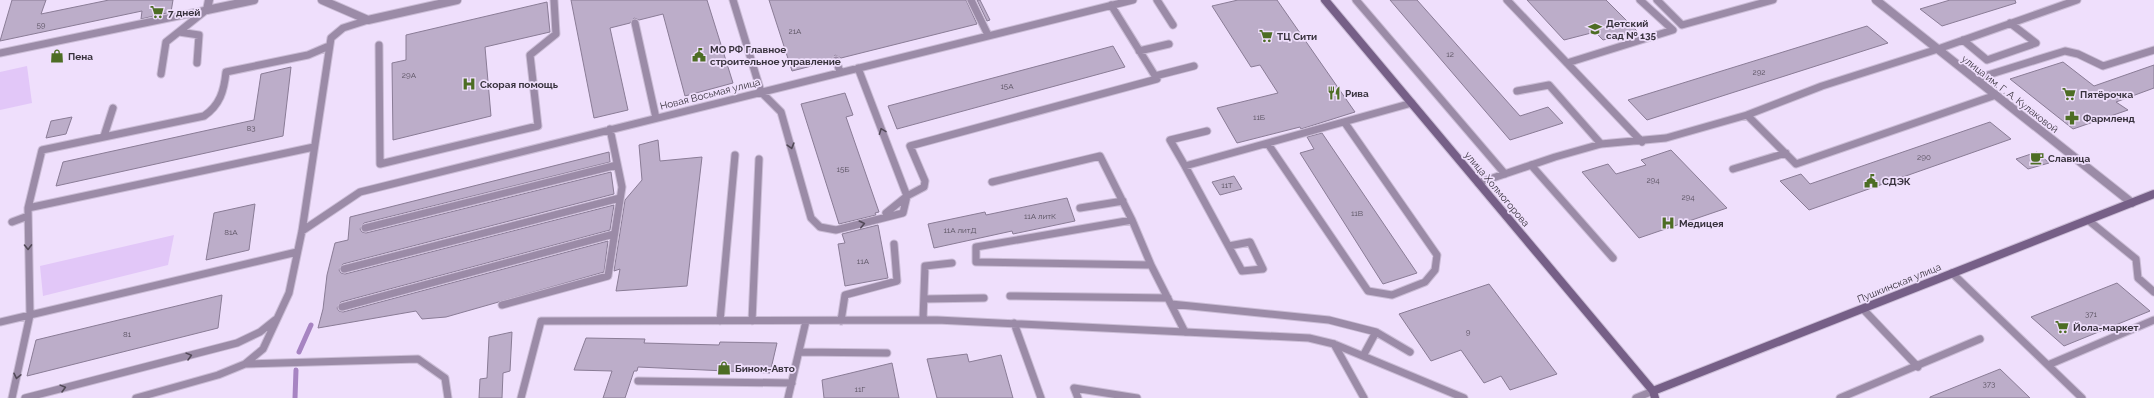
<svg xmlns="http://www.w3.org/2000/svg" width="2154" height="398" viewBox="0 0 2154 398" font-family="Raleway,sans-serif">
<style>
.green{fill:#e2c7f8}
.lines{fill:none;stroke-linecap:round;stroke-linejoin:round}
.stream{stroke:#a784c2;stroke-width:5}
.building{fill:#bcadc9;stroke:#8a7c96}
.service-casing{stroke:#cbbdd6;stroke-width:9}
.minor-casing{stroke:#cbbdd6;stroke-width:10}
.secondary-casing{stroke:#cbbdd6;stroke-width:10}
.service{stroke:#9b8ba7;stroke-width:7}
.minor{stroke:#9b8ba7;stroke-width:8}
.secondary{stroke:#765f87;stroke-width:8}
.oneway{stroke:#524958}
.labels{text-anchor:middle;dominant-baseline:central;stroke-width:3.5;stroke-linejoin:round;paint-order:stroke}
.number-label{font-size:8px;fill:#5a5261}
.poi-label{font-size:10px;font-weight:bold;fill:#39333e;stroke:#efdffc;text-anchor:start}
.street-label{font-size:10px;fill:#39333e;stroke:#efdffc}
</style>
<rect width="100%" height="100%" fill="#efdffc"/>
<path class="green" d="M27 66 32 103 0 110V72Z
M174 235 168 265 43 296 40 266Z"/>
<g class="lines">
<path class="stream" d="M299 352 311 325
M295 398 296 370"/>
</g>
<path class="building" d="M12 0H46L41 14 109 0H173L171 12 141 19 142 11 0 41Z
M571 0H707L733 83 685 96 663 14 639 20 634 18 630 23 610 28 628 110 594 118Z
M769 0H966L977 24 841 58 835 55 831 61 792 71Z
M977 0H980L990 20 987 21Z
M1238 0H1277L1355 112 1301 129 1300 127 1237 143 1217 108 1278 93 1260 65 1251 67 1212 6Z
M1390 0H1417L1520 116 1548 107 1563 123 1510 140Z
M1527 0H1606L1637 31 1603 40 1595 32 1564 40Z
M1950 0H2015L2016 3 1942 26 1920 9Z
M547 2 550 32 485 47 491 116 393 140 392 63 406 60V35Z
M1867 26 1888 43 1647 120 1628 100Z
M1113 46 1125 67 897 129 888 106Z
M2063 62 2094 86 2154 65V88L2116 102 2128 110 2073 129 2010 79Z
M291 67 283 136 56 186 63 162 254 120 261 74Z
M845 93 853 115 846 117 879 212 875 213 876 215 839 224 801 104Z
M72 117 66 134 46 138 51 121Z
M1990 122 2011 139 1809 210 1780 181 1801 174 1810 184Z
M1322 133 1417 273 1383 284 1300 153 1314 149 1307 137Z
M658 140 660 161 702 157 687 286 616 291 620 269 614 271 625 200 642 180 639 145Z
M1671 150 1727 208 1639 238 1582 172 1608 164 1616 174 1646 165 1641 160Z
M609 152 610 162 364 223 360 229 362 232 366 233 611 172 614 194 343 264 339 270 341 273 345 274 614 205 610 230 341 302 337 308 339 311 343 312 608 241 604 272 446 317 422 319 416 311 318 328 323 309 327 275 335 243 348 240 350 217Z
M2037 152 2049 163 2028 169 2016 159Z
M1234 176 1242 189 1220 195 1212 182Z
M1067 198 1075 221 1013 234 1012 231 934 248 928 224 985 212 986 215Z
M255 204 249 250 206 260 214 213Z
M878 225 888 278 845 286 838 244 845 243 842 234Z
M2117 283 2150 311 2064 346 2031 317Z
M1489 284 1557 374 1510 390 1501 376 1484 383 1461 350 1431 361 1399 314Z
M222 295 218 328 27 376 36 340Z
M512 332 510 371 503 373 502 398H479L480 379 487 378 489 337Z
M586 338 645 339 644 343 719 345 720 342 777 343 770 373 638 367 637 371H634L625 398H603L612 371 574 370Z
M967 354 969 362 1001 355 1013 398H937L927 359Z
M892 363 899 398H824L822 380Z
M2000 369 2030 398H1930V397Z"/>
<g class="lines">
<g class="service-casing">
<path id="service" d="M733 0 761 92 781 112 811 218 820 227 836 230 903 213 907 196 858 68
M971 0 988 35
M1157 0 1173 25
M1356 0 1505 174
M1507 0 1642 142
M1657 0 1682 25 1773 0
M635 23 656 118
M179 32 199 35 197 63
M1963 40 1987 60 2036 43 2010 23
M379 45 380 164 538 126 530 55 556 34 554 0
M1139 51 1169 44
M0 53 207 10
M836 60 840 72
M1567 63 1673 30 1640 0
M161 74 166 42 205 11
M1155 76 1194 66
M1975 79 2065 51 2078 54 2103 66 2154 50
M1517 91 1549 85 1601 144
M1747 115 1822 86 1938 49 2077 0
M104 136 113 108
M1268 144 1368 291 1392 295 1425 282 1435 270 1437 255 1345 123
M314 147 28 208 42 150 204 116C220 105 224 91 226 72L308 55 329 46
M1531 165 1613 258
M1185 166 1170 140 1207 131
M1733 169 1786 153
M992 182 1100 156 1132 220
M1478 183 1555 157 1601 144 1666 138 1747 115 1796 164 1996 95
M1080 208 1123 201
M886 213 907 196 924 187 925 181 910 146 1157 79 1111 5
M1132 220 1151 265 976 262V247Z
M2088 220 2136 259 2138 278 2154 292
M12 222 28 216
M365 228 617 165
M302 231 360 192 1133 0
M1229 246 1250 242 1263 269 1242 271 1185 166 1412 103
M1151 265 1185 332
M344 269 620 198
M1952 273 2082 398
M1010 296 1168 298
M924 299 984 298
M1171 304 1329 320 1376 332 1363 356
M502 305 608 276 622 187 610 129
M342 307 614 234
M1863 309 1918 367
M923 320 925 266 952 263
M720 321 735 155
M752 321 759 159
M841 321 845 295 897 281 894 244
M0 322 297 252
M1014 323 1041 398
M1376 332 1410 352
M1334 344 1364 398
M799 352 887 353
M245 364 418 359 445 378 448 398
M2048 365 2154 320
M638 381 792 383
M12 398 30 315 28 208
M25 398 237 343 260 332 275 320
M136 398 218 375 245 364 263 349 289 293 302 231 331 38 343 28 368 20
M521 398 541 321 937 320 1309 338 1334 344 1464 398
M788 398 806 321
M1078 398 1074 388 1137 398
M1636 398 1653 391
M1840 398 1980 339"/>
</g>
<g class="minor-casing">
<path id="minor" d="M209 0 207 10 254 0
M322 0 368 20 457 0
M1876 0 2132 203"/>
</g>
<g class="secondary-casing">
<path id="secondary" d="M1325 0 1653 391 1655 398
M1653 391 2154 194"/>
</g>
<use href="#service" class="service"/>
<use href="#minor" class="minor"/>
<use href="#secondary" class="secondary"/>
</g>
<defs><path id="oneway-chevron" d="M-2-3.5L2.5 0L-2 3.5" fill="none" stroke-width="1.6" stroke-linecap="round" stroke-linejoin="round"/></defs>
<g class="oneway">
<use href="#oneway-chevron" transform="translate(882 131) rotate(-111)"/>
<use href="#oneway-chevron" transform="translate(791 146) rotate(74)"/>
<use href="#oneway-chevron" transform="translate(862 224) rotate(-13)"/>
<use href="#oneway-chevron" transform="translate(28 247) rotate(89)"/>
<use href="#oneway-chevron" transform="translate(189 356) rotate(-15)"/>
<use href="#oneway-chevron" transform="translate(17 376) rotate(102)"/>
<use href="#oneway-chevron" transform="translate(63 388) rotate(-15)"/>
</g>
<defs>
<g id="supermarket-bare" transform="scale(1.08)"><path d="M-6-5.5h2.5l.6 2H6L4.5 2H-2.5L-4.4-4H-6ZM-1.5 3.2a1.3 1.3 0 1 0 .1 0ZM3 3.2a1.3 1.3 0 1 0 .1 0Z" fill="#4d6d24" stroke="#efdffc" stroke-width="2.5" paint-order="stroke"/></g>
<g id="school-bare" transform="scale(1.08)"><path d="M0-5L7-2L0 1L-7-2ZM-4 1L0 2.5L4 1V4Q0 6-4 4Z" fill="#4d6d24" stroke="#efdffc" stroke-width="2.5" paint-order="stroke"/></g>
<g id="civic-bare" transform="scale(1.08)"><path d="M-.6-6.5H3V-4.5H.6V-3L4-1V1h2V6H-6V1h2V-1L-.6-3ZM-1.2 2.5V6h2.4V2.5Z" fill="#4d6d24" stroke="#efdffc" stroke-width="2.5" paint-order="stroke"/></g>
<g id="shop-bare" transform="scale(1.08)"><path d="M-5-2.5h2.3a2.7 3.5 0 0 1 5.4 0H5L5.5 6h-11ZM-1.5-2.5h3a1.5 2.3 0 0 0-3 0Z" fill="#4d6d24" stroke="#efdffc" stroke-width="2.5" paint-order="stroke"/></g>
<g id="hospital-bare" transform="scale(1.08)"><path d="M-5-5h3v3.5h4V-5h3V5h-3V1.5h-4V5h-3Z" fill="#4d6d24" stroke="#efdffc" stroke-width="2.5" paint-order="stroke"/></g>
<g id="restaurant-bare" transform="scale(1.08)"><path d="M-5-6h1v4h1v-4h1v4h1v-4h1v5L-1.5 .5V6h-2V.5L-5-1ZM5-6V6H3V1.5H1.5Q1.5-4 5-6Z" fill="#4d6d24" stroke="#efdffc" stroke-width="2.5" paint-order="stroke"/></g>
<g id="pharmacy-bare" transform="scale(1.08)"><path d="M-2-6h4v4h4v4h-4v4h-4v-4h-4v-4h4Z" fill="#4d6d24" stroke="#efdffc" stroke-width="2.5" paint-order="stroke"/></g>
<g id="cafe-bare" transform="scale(1.08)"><path d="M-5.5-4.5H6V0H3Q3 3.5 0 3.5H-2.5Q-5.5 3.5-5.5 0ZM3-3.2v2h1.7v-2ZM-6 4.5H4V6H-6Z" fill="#4d6d24" stroke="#efdffc" stroke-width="2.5" paint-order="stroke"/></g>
</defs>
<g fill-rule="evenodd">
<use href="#supermarket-bare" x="157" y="12"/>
<use href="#school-bare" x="1595" y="29"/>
<use href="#supermarket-bare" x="1266" y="36"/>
<use href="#civic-bare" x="699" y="55"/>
<use href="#shop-bare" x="57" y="56"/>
<use href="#hospital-bare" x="469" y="84"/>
<use href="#restaurant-bare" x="1334" y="93"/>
<use href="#supermarket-bare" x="2069" y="94"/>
<use href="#pharmacy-bare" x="2072" y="118"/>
<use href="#cafe-bare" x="2037" y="158"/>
<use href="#civic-bare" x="1871" y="181"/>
<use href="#hospital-bare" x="1668" y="223"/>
<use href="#supermarket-bare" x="2062" y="327"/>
<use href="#shop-bare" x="724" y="368"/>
</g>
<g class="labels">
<g class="number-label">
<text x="41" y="25">59</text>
<text x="795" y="31">21А</text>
<text x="1450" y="54">12</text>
<text x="1759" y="72">292</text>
<text x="409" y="75">29А</text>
<text x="1007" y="86">15А</text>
<text x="1259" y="117">11Б</text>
<text x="251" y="128">83</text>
<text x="1924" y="157">290</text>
<text x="843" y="169">15Б</text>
<text x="1653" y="180">294</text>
<text x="1227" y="185">11Т</text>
<text x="1688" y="197">294</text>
<text x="1357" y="213">11В</text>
<text x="1040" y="216">11А литК</text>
<text x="960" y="230">11А литД</text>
<text x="231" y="232">81А</text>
<text x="863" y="261">11А</text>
<text x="2091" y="314">371</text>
<text x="1468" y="332">9</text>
<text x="127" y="334">81</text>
<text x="1989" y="384">373</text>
<text x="860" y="389">11Г</text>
</g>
<g class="poi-label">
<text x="168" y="12">7 дней</text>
<text x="1606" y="23">Детский<tspan x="1606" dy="12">сад № 135</tspan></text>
<text x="1277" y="36">ТЦ Сити</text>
<text x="710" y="49">МО РФ Главное<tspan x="710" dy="12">строительное управление</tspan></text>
<text x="68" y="56">Пена</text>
<text x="480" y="84">Скорая помощь</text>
<text x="1345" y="93">Рива</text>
<text x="2080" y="94">Пятёрочка</text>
<text x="2083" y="118">Фармленд</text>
<text x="2048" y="158">Славица</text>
<text x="1882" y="181">СДЭК</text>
<text x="1679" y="223">Медицея</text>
<text x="2073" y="327">Йола-маркет</text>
<text x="735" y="368">Бином-Авто</text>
</g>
<g class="street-label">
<text transform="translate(710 94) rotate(-14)">Новая Восьмая улица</text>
<text transform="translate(2010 94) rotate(38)">улица им. Г. А. Кулаковой</text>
<text transform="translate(1497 189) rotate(50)">улица Холмогорова</text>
<text transform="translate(1899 283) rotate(-22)">Пушкинская улица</text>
</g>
</g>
</svg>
